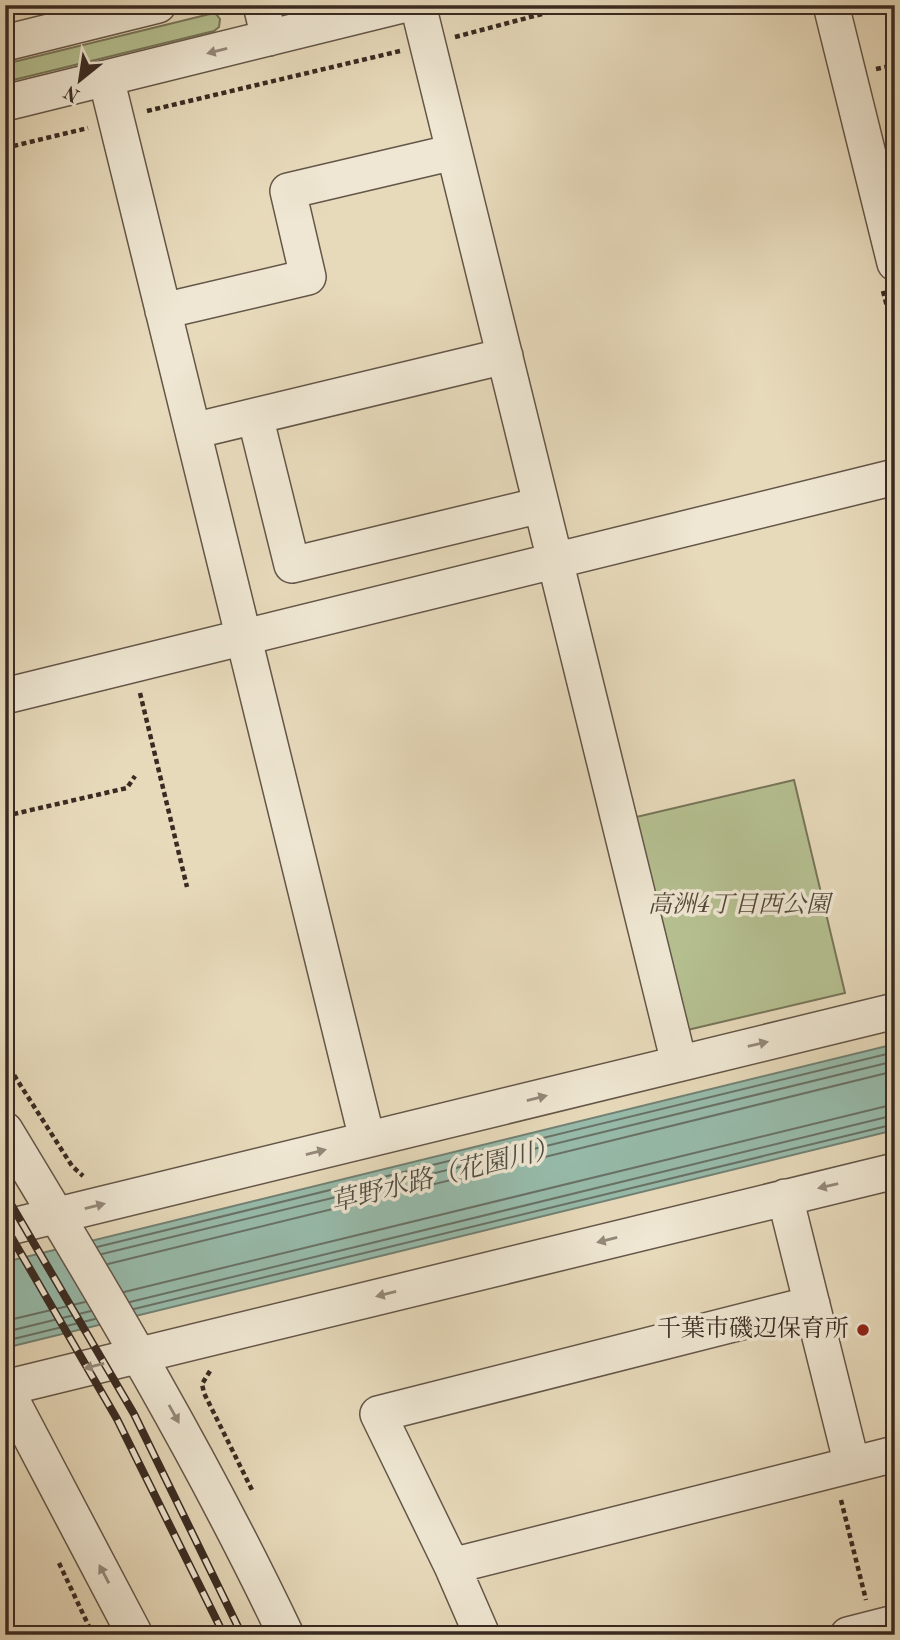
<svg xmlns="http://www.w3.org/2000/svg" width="900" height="1640" viewBox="0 0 900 1640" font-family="'Old Standard TT','Noto Serif JP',serif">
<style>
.green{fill:#b5c091;stroke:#77755a;stroke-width:2}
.water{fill:#97bbab;stroke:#718174;stroke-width:2}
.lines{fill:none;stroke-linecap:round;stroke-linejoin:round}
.shore{stroke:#687266;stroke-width:2}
.minor-casing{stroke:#645648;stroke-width:38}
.path{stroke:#392a22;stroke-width:4.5;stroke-dasharray:5 3.5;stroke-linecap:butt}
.minor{stroke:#efe7d3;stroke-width:35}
.rail-casing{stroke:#392a22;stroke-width:8}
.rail{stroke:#efe7d3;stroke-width:5;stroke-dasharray:16;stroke-linecap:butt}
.oneway{fill:#94887a}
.poi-dot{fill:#8f2418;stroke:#efe7d3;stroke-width:2.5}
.labels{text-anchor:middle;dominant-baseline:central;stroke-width:7;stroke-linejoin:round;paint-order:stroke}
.park-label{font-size:24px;font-style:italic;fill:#524838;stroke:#efe7d3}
.poi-label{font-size:24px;fill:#392a22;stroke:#efe7d3;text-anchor:end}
.water-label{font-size:26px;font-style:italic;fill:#504e44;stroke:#efe7d3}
</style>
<rect width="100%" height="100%" fill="#e7dabb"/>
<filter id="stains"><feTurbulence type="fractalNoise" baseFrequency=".00286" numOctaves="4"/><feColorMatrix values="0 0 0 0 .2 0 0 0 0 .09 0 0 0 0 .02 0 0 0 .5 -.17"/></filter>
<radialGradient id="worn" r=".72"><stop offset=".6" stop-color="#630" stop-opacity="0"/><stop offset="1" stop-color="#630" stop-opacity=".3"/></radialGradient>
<path class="green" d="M210 14H216L220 19 219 27 214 31 5 82V64Z
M794 780 845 993 683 1031 632 818Z"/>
<path class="water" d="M895 1044V1130L5 1348V1262Z"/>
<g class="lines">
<path class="shore" d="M97 1247 895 1052
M102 1254 895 1061
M108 1264 895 1071
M124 1292 895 1104
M130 1302 895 1115
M134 1309 895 1124
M5 1321 85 1302
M5 1332 91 1311
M5 1341 95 1319"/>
<g class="minor-casing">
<path id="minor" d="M261 5 269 38
M418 5 679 1063
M831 5 895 263
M5 43 158 5
M106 78 367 1139
M5 103 402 5
M163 311 308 277 288 191 454 152
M255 416 292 565 541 505
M193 431 505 356
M5 696 895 477
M5 1130C105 1295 203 1460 286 1635
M785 1197 852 1465
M5 1228 895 1011
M5 1388 895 1171
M5 1388 135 1635
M452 1566 895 1454
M482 1635 452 1566 378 1414 812 1304
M848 1635 895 1623"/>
</g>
<path class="path" d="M455 37 576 5
M876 69 895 65
M147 111 400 51
M5 148 88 128
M883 291 895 338
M140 693 187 887
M5 816 127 788 135 776
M5 1061 72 1166 83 1176
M210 1371 202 1384 204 1393 253 1492
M841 1500 866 1600
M59 1563 93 1635"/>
<use href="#minor" class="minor"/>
<g class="rail-casing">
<path id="rail" d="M5 1194 134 1414 242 1635
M5 1226 117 1419 224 1635"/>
</g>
<use href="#rail" class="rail"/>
</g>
<defs><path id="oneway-solid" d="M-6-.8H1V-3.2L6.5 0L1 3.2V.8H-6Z" transform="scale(1.75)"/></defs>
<g class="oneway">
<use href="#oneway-solid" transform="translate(217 51) rotate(166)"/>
<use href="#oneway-solid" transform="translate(758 1044) rotate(-13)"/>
<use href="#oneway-solid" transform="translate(537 1098) rotate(-14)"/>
<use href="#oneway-solid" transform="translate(316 1152) rotate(-14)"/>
<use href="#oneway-solid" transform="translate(828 1186) rotate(167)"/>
<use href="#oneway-solid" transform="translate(95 1206) rotate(-14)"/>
<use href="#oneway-solid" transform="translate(607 1240) rotate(166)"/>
<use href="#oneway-solid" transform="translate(386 1294) rotate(166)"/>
<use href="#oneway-solid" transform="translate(94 1366) rotate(166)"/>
<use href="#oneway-solid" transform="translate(174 1414) rotate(61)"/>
<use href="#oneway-solid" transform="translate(104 1574) rotate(-118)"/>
</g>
<circle class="poi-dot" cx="863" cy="1330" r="7"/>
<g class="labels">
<g class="park-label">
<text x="739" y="906">高洲4丁目西公園</text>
</g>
<g class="poi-label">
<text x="849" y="1330">千葉市磯辺保育所</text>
</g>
<g class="water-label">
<text transform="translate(445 1176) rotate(-14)">草野水路（花園川）</text>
</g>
</g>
<rect width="900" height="1640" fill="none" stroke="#e7dabb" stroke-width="28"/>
<rect x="7" y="7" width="886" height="1626" fill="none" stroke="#392a22" stroke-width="3.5"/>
<rect x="14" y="14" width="872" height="1612" fill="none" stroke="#392a22" stroke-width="2"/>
<g transform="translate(80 80) rotate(210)" stroke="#efe7d3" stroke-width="5" paint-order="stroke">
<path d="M0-5L12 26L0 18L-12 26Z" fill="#392a22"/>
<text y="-10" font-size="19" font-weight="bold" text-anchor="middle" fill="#392a22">N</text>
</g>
<rect width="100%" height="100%" filter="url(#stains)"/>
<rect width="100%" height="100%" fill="url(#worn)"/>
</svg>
